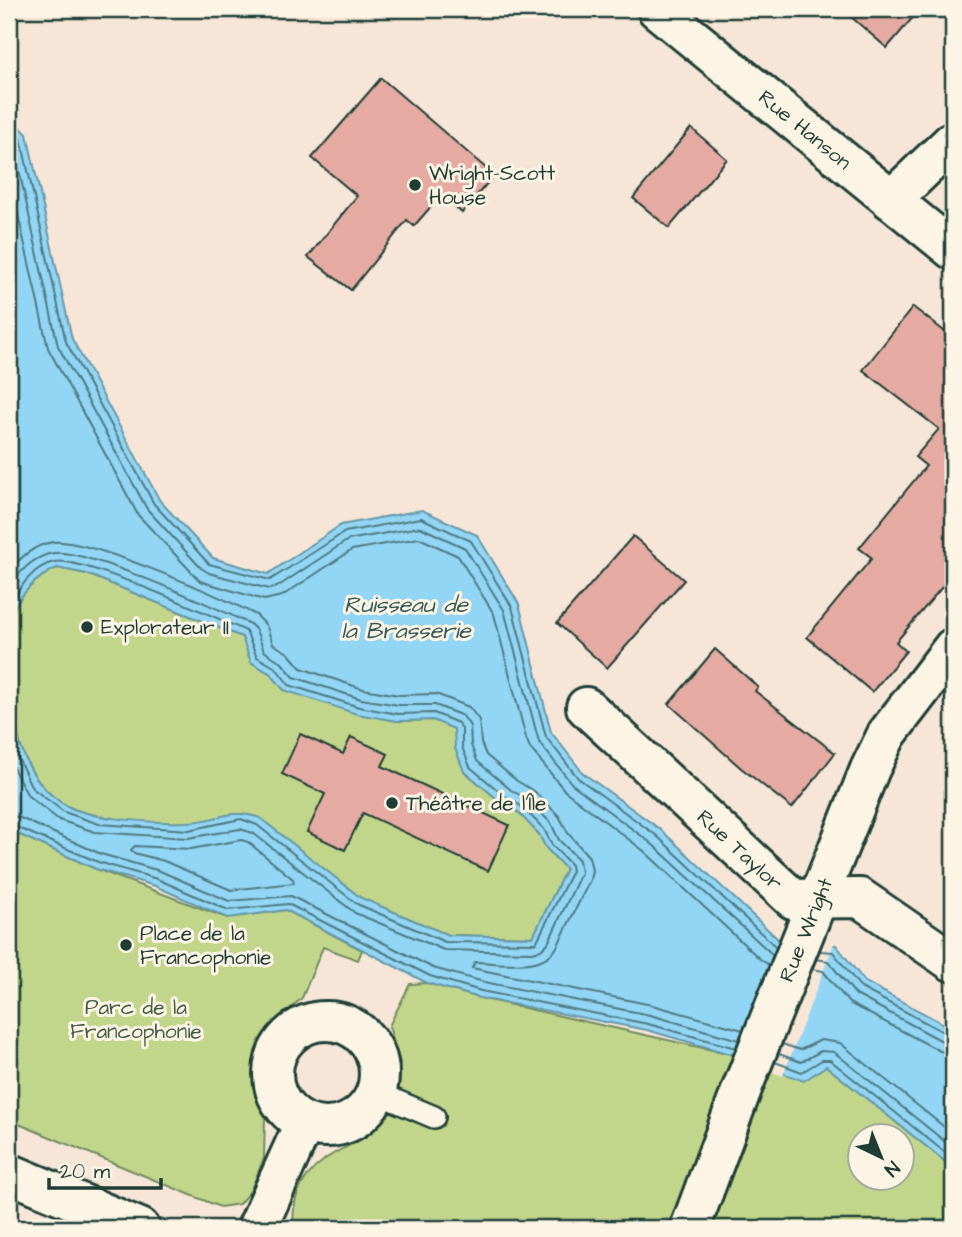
<svg xmlns="http://www.w3.org/2000/svg" width="962" height="1237" viewBox="0 0 962 1237" font-family="'Architects Daughter',sans-serif">
<style>
.green{fill:#c2d68b;stroke:#708a60;stroke-width:2;fill-rule:evenodd}
.water{fill:#93d5f5;stroke:#6598a8;stroke-width:2;fill-rule:evenodd}
.pier{fill:#f7e6d8}
.lines{fill:none;stroke-linecap:round;stroke-linejoin:round}
.shore{stroke:#4d7a81;stroke-width:2}
.building{fill:#e5aba3;stroke:#1f3d34;stroke-width:2}
.lane-casing{stroke:#1f3d34;stroke-width:26}
.street-casing{stroke:#1f3d34;stroke-width:44}
.secondary-casing{stroke:#1f3d34;stroke-width:44}
.lane{stroke:#fcf5e5;stroke-width:21}
.street{stroke:#fcf5e5;stroke-width:38}
.secondary{stroke:#fcf5e5;stroke-width:38}
.poi-dot{fill:#1f3d34;stroke:#fcf5e5;stroke-width:2.5}
.labels{text-anchor:middle;dominant-baseline:central;stroke-width:6;stroke-linejoin:round;paint-order:stroke}
.street-label{font-size:21px;fill:#1f3d34;stroke:#fcf5e5}
.poi-label{font-size:21px;fill:#1f3d34;stroke:#fcf5e5;text-anchor:start}
.park-label{font-size:21px;fill:#405c45;stroke:#fcf5e5}
.water-label{font-size:23px;font-style:italic;fill:#365b5b;stroke:#fcf5e5}
</style>
<rect width="100%" height="100%" fill="#f7e6d8"/>
<filter id="ink" filterUnits="userSpaceOnUse"><feTurbulence type="fractalNoise" baseFrequency=".0143" numOctaves="2"/><feDisplacementMap in="SourceGraphic" scale="14" xChannelSelector="R" yChannelSelector="G"/><feConvolveMatrix kernelMatrix="1 2 1 2 8 2 1 2 1" color-interpolation-filters="sRGB"/></filter>
<g filter="url(#ink)">
<path class="green" d="M57 568 87 574 242 637 251 662 271 674 284 690 397 721 433 720 455 729V748L464 771 502 803 517 811 539 834 546 848 566 869 533 937 448 935 361 898 260 819C228 807 217 822 187 823 157 824 93 820 67 806 13 776 11 708 10 654 10 643 6 627 10 617 19 595 36 577 57 568Z
M9 830 96 869 227 918 286 910 362 950 358 960 323 947 302 998 267 1029 258 1057 265 1116 264 1158 251 1190 239 1204 220 1207 9 1120Z
M427 983 480 998 730 1054 780 1071 825 1065 953 1168V1228H294C290 1193 306 1170 336 1152 345 1147 357 1143 365 1137 372 1130 394 1076 400 1063L389 1026 410 984ZM860 1136H902V1178H860Z"/>
<path class="water" d="M9 116 27 134 72 339 160 501 213 558 268 574 341 525 422 510 477 535 519 604 551 732 583 773 661 830 779 940 836 945 865 982 953 1029V1168L826 1066 804 1081 730 1054 647 1030 480 998 427 983 286 910 228 918 155 886 96 869 9 830ZM57 568 87 574 242 637 251 662 271 674 284 690 357 714 397 721 433 720 454 729 455 748 464 771 502 803 517 811 539 834 546 848 566 869 533 937 448 935 361 898 260 818C228 807 217 822 187 822 157 823 93 820 67 806 13 776 11 708 10 654 10 643 7 627 10 617 19 595 36 577 57 568Z"/>
<path class="pier" d="M783 937 835 941 783 1076 735 1059Z"/>
<g class="lines">
<path class="shore" d="M9 126 21 139 66 342 154 504 209 564 270 580 345 532 421 518 471 541 512 607 546 737 578 778 657 836 776 947
M9 139 13 143 58 346 147 509 201 568 209 573 269 589 277 587 348 540 420 527 465 548 504 610 539 742 572 784 651 843 773 955
M9 174 48 348 138 515 200 581 264 600 282 596 352 550 419 538 458 556 494 614 526 738 530 748 565 791 644 851 760 959 769 965
M9 571C21 557 34 545 53 542 88 538 220 596 256 615L266 625 273 644 288 653 301 668 363 689 399 695 436 694 469 707 479 720 481 743 486 755 517 781 534 791 559 816 568 833 589 857 592 870 590 880 557 947C542 972 500 962 475 962L472 968 652 1005 743 1030
M9 589C18 572 34 556 54 553 84 548 217 608 250 624L256 630 264 651 281 662 294 677 361 699 399 705H435L463 716 470 726 471 745 477 761 511 790 527 799 551 823 559 840 579 860 581 873 548 943 541 950 532 952 444 950 355 913 253 833 240 829 188 838 95 832 59 820 28 796 9 760
M9 606C20 588 32 567 54 562 80 556 215 617 246 631L257 657 276 668 289 685 359 707 398 714 434 713 458 723 462 729V747L470 767 506 797 521 806 544 829 552 845 571 865 572 871 536 943 445 942 357 904 257 825 241 819 189 830 99 824 64 812 32 788 11 743 9 725
M9 815 18 817 101 854 160 871 229 901 291 896 433 968 484 982 650 1015 739 1040
M9 824 98 862 157 879 228 910 288 904 430 976 481 991 648 1024 736 1048
M241 840 248 842 293 879 294 883 231 890 164 861 134 853 131 850 135 846 191 849Z
M820 951 833 952 861 988 947 1034 953 1035
M816 959 828 961 856 995 944 1042 953 1043
M812 969 823 971 849 1003 940 1051 953 1054
M782 1044 800 1050 821 1040 840 1043 953 1134
M779 1054 801 1062 821 1051 834 1052 953 1148
M775 1062 802 1072 822 1060H830L953 1159"/>
</g>
<path class="building" d="M842 9H920L887 48Z
M381 78 494 175 462 213 441 195 414 226 407 220 351 290 308 257 357 196 312 158Z
M691 128 727 159 669 228 633 198Z
M913 307 953 338V574L896 642 906 651 872 692 807 637 872 558 859 548 926 466 915 457 939 429 863 370Z
M633 536 684 580 607 668 557 623Z
M715 649 758 687 755 691 835 753 792 808 741 768 669 704Z
M300 734 343 754 351 737 388 754 382 766 509 825 488 871 363 813 345 850 307 832 325 794 282 774Z"/>
<g class="lines">
<g class="lane-casing">
<path id="lane" d="M377 1093 434 1117"/>
</g>
<g class="street-casing">
<g id="street">
<path id="s1" d="M657 9 953 250"/>
<path d="M891 200 953 141"/>
<path id="s2" d="M586 707 793 899 860 898 953 962"/>
<circle cx="326" cy="1074" r="53"/>
<path d="M257 1228 304 1124"/>
<path id="s3" d="M690 1228 743 1086 870 769 887 734 953 648"/>
</g>
</g>
<g class="secondary-casing">
<path id="secondary" d="M9 1173 140 1228"/>
</g>
<use href="#lane" class="lane"/>
<use href="#street" class="street"/>
<use href="#secondary" class="secondary"/>
</g>
</g>
<g class="poi-dot">
<circle cx="415" cy="185" r="7"/>
<circle cx="87" cy="627" r="7"/>
<circle cx="392" cy="803" r="7"/>
<circle cx="126" cy="945" r="7"/>
</g>
<g class="labels">
<g class="street-label">
<text stroke="none"><textPath href="#s1" startOffset="191">Rue Hanson</textPath></text>
<text stroke="none"><textPath href="#s2" startOffset="210">Rue Taylor</textPath></text>
<text stroke="none"><textPath href="#s3" startOffset="320">Rue Wright</textPath></text>
</g>
<g class="poi-label">
<text x="429" y="173">Wright-Scott<tspan x="429" dy="24">House</tspan></text>
<text x="101" y="627">Explorateur II</text>
<text x="406" y="803">Théâtre de l'Île</text>
<text x="140" y="933">Place de la<tspan x="140" dy="24">Francophonie</tspan></text>
</g>
<g class="park-label">
<text x="136" y="1007">Parc de la<tspan x="136" dy="24">Francophonie</tspan></text>
</g>
<g class="water-label">
<text x="406" y="605">Ruisseau de<tspan x="406" dy="26">la Brasserie</tspan></text>
</g>
</g>
<rect width="962" height="1237" fill="none" stroke="#fcf5e5" stroke-width="35"/>
<rect x="18" y="18" width="927" height="1202" fill="none" stroke="#1f3d34" stroke-width="2.5" filter="url(#ink)"/>
<g transform="translate(881 1157) rotate(137)"><circle r="33" fill="#fcf5e5" stroke="#a4ab9e" stroke-width="2"/>
<path d="M0-5L12 26L0 18L-12 26Z" fill="#1f3d34"/>
<text y="-10" font-size="19" font-weight="bold" text-anchor="middle" fill="#1f3d34">N</text>
</g>
<path d="M49 1178v10h112v-10" fill="none" stroke="#1f3d34" stroke-width="3.5"/>
<text x="60" y="1178" font-size="21" fill="#1f3d34" stroke="#fcf5e5" stroke-width="5" paint-order="stroke">20 m</text>
</svg>
